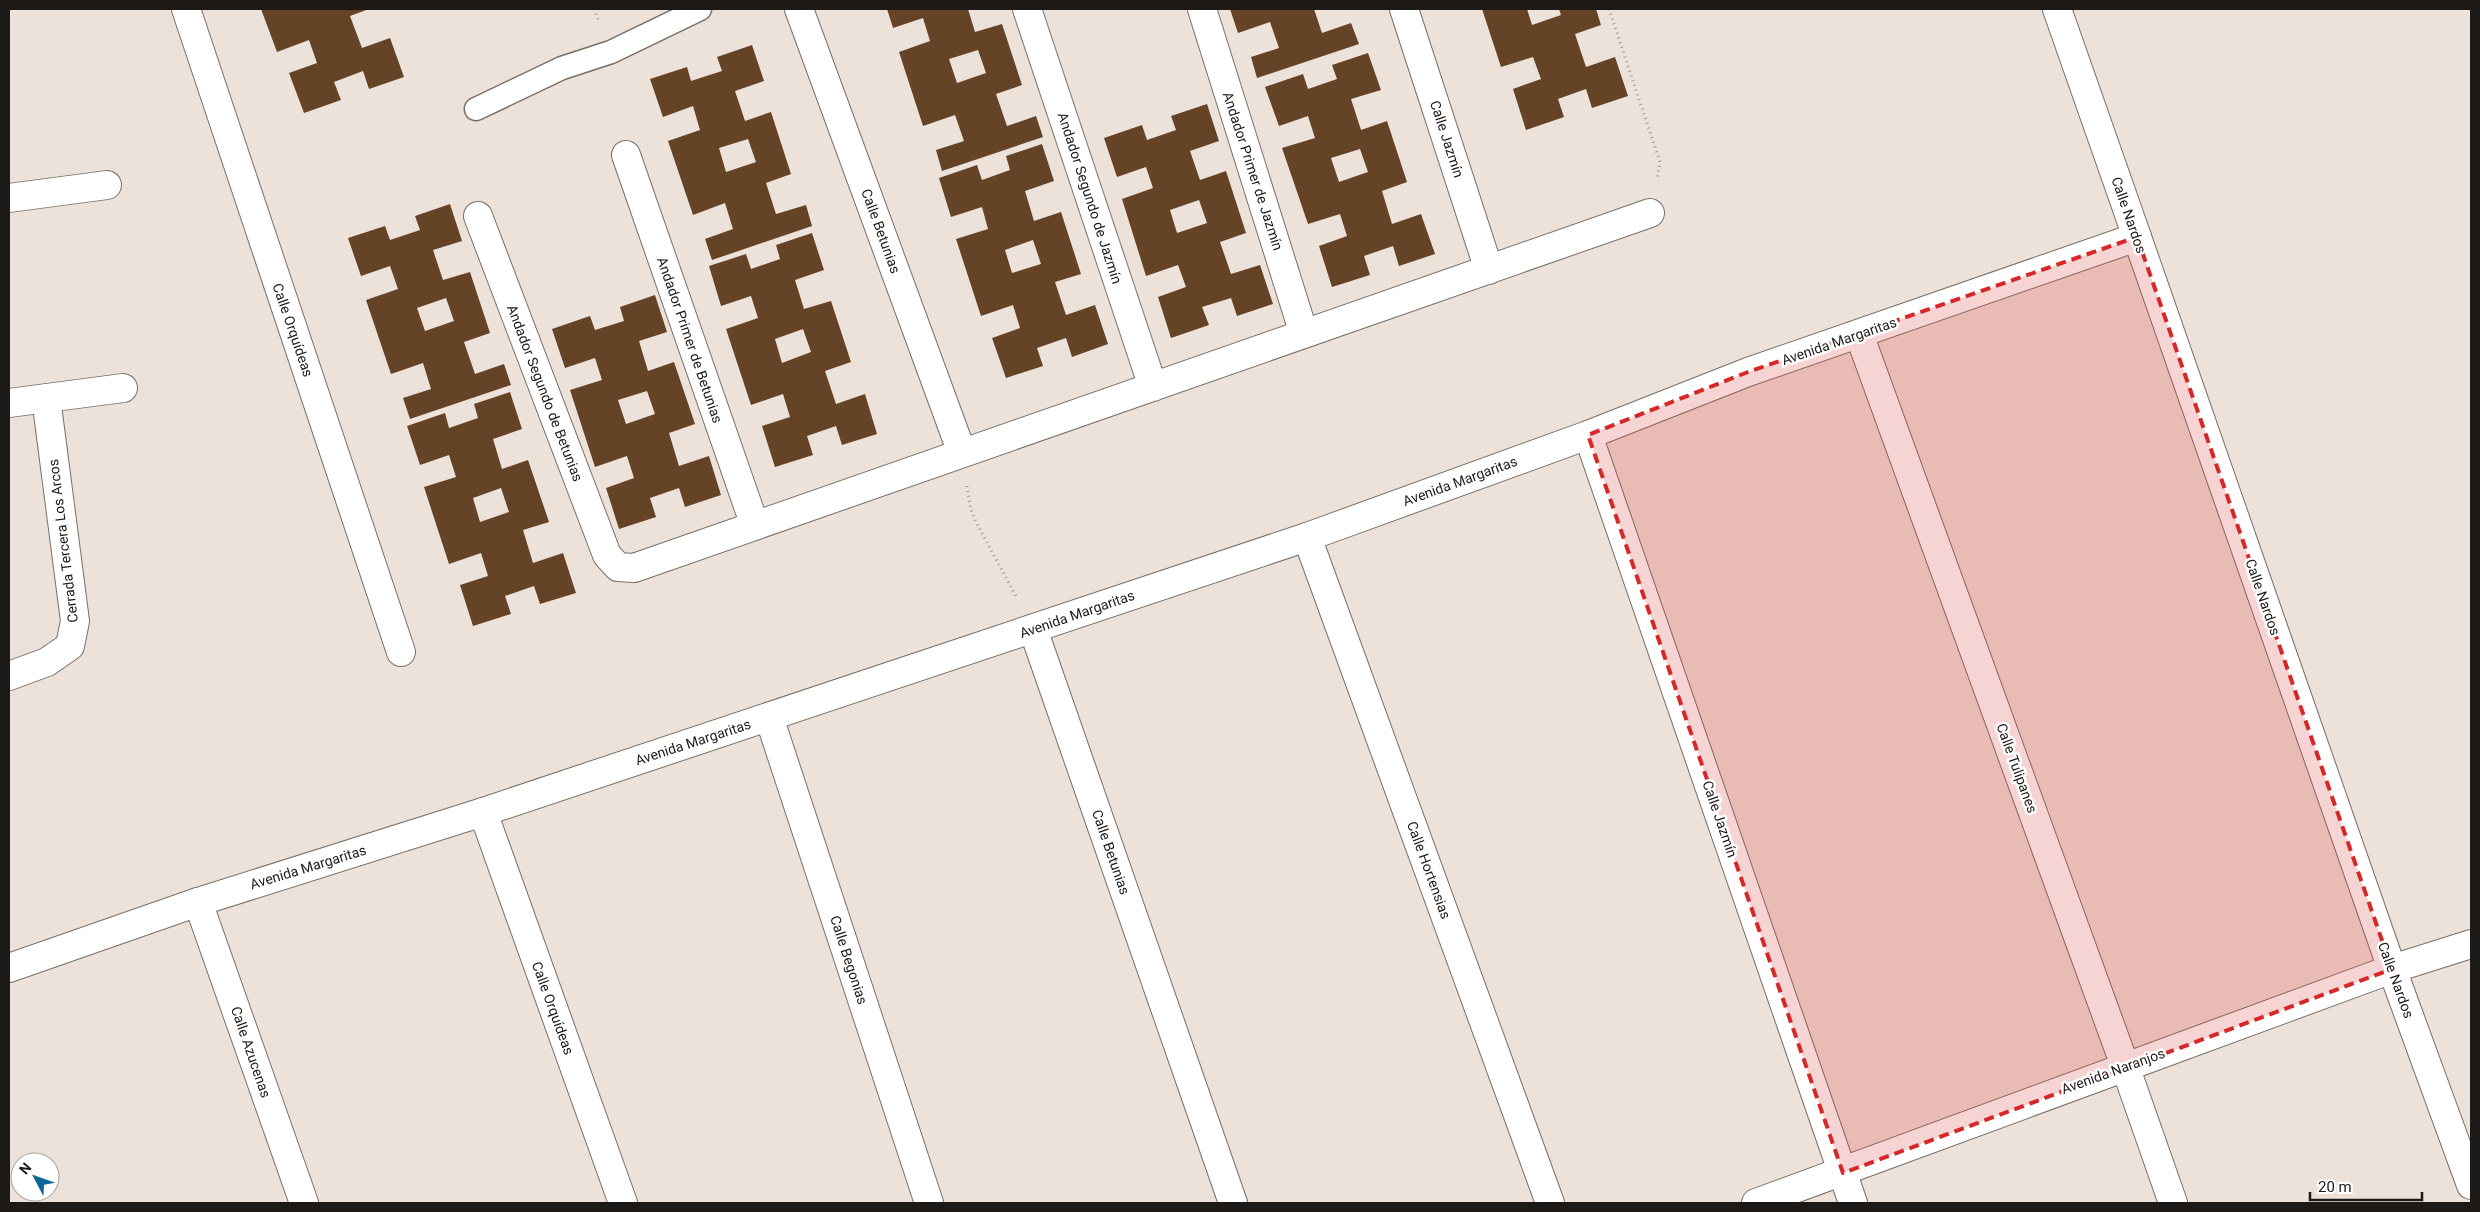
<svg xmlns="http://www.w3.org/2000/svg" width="2480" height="1212" viewBox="0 0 2480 1212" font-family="Roboto,sans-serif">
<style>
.building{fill:#654327;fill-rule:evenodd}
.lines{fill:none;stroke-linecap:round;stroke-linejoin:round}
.service-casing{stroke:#786f67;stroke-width:25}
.minor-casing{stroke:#786f67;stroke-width:30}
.tertiary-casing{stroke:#786f67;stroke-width:30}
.path{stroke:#a09791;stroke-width:3;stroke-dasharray:1 4;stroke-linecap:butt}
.service{stroke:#fff;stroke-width:22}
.minor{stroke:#fff;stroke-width:28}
.tertiary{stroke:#fff;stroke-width:28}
.marked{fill:#d62828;fill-opacity:0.2;stroke:#d62828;stroke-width:4;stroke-dasharray:10 6;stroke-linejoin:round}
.labels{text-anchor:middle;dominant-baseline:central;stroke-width:5;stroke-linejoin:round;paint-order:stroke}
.street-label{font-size:14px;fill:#1d1916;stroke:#fff}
</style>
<rect width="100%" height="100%" fill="#ede2d9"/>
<path class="building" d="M261 9H369L350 16 362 48 390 38 404 77 369 89 363 71 334 82 341 100 304 113 289 73 317 63 309 40 277 52Z
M887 9H968L975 32 1002 24 1022 85 996 94 1007 126 1036 116 1043 137 942 171 936 150 964 141 955 115 923 126 899 52 930 41 923 18 893 28ZM978 50 986 73 957 83 949 59Z
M1230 9H1314L1322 33 1351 23 1359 44 1257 78 1251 57 1279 48 1270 22 1238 33Z
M1482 9H1527L1532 25 1561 15 1559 9H1596L1601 25 1575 34 1586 67 1615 57 1628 96 1592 108 1586 89 1558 99 1564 117 1526 130 1513 89 1541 79 1533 57 1501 67Z
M752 45 764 81 735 91 745 121 771 112 791 174 766 183 776 214 806 205 812 226 712 260 705 239 733 229 725 203 693 215 668 141 700 130 693 106 663 117 650 79 687 67 691 81 722 71 717 57ZM748 139 756 162 726 172 719 148Z
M1368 53 1381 90 1351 99 1361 130 1387 121 1407 182 1382 191 1392 224 1421 214 1435 254 1399 266 1393 246 1364 256 1370 275 1332 287 1319 246 1347 236 1340 214 1308 224 1282 148 1315 138 1308 116 1279 126 1265 87 1303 74 1308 89 1337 79 1332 65ZM1360 149 1368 172 1339 182 1331 158Z
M1207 104 1219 141 1190 151 1200 180 1226 171 1246 233 1220 242 1231 274 1260 265 1273 304 1237 316 1231 298 1202 307 1209 325 1171 338 1158 297 1186 287 1178 265 1146 276 1122 199 1153 188 1146 167 1117 177 1104 138 1142 125 1147 140 1176 130 1171 116ZM1199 200 1207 223 1177 233 1170 210Z
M1042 144 1054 181 1025 191 1034 221 1061 212 1081 274 1055 282 1066 315 1095 305 1108 344 1072 357 1066 338 1037 348 1043 366 1006 378 992 338 1020 328 1013 305 981 316 956 239 988 229 982 207 951 217 939 178 977 165 982 180 1010 170 1006 156ZM1033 240 1041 264 1012 273 1005 250Z
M450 204 462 241 433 250 443 280 470 272 490 333 464 342 475 374 504 364 511 385 410 419 403 398 431 389 423 363 391 374 366 300 398 289 390 266 361 276 348 238 385 226 390 240 420 230 415 216ZM446 298 454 321 425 331 417 308Z
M812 233 824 270 795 280 804 309 831 301 851 362 825 371 836 404 865 394 877 434 842 445 836 426 807 436 813 455 775 467 762 426 790 417 783 394 751 405 726 329 758 318 751 296 721 306 709 266 746 254 751 269 780 259 776 245ZM803 329 811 352 782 363 775 339Z
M655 295 667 332 639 341 648 371 674 362 695 424 669 433 679 466 709 456 721 495 685 507 679 488 650 498 656 517 619 529 606 488 634 478 627 456 595 467 570 390 602 380 595 358 565 368 552 329 590 316 595 330 624 321 620 307ZM647 391 655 414 626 424 618 400Z
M510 392 522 429 493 439 502 469 528 460 549 522 523 530 533 563 563 553 576 593 540 604 534 586 505 596 511 614 473 626 460 585 488 576 481 553 449 564 424 487 456 477 449 455 420 465 407 426 445 413 449 428 478 418 474 404ZM501 488 509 512 480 522 473 498Z"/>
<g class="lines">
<g class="service-casing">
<path id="service" d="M476 109 562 68 611 52 700 9"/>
</g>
<g class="minor-casing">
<path id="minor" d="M186 9 401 652
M799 9 962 453
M1027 9 1153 387
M1202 9 1304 334
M1404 9 1489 270
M626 155 755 526
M9 198 107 185
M478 216 607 555 618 567 634 568 1650 213
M2137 237 2392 969 2471 1185
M1859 334 2125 1066 2173 1203
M9 403 123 388
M1588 435 1853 1203
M1307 537 1550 1203
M1033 629 1233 1203
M9 676 47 662 70 646 75 621 46 398
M769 717 929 1203
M483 812 623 1203
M198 902 304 1203
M1756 1203 2392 969 2471 944"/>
</g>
<g class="tertiary-casing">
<path id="tertiary" d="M9 968 198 902 483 812 1307 537 1588 435 1748 372 2137 237 2057 9"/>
</g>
<path class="path" d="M594 9 599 22
M1609 9 1660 162 1657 180
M967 486 971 510 976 522 1017 598"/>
<use href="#service" class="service"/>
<use href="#minor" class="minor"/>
<use href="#tertiary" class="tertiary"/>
</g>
<path class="marked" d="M2137 237 2392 969 1843 1173 1588 435 1748 372Z"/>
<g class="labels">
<g class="street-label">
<text transform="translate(1447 139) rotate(72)">Calle Jazmín</text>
<text transform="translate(1253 171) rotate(72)">Andador Primer de Jazmín</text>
<text transform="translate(1090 198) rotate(72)">Andador Segundo de Jazmín</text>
<text transform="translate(2129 215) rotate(71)">Calle Nardos</text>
<text transform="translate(881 231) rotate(70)">Calle Betunias</text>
<text transform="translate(293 330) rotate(71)">Calle Orquídeas</text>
<text transform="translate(690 340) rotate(71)">Andador Primer de Betunias</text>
<text transform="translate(1839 341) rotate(-19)">Avenida Margaritas</text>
<text transform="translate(545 393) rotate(69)">Andador Segundo de Betunias</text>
<text transform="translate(1460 481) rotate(-20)">Avenida Margaritas</text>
<text transform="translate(63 541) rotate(-97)">Cerrada Tercera Los Arcos</text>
<text transform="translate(2263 597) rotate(71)">Calle Nardos</text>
<text transform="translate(1077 614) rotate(-19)">Avenida Margaritas</text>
<text transform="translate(693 742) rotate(-18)">Avenida Margaritas</text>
<text transform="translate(2017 768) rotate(70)">Calle Tulipanes</text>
<text transform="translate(1720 819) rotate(71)">Calle Jazmín</text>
<text transform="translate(1111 852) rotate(71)">Calle Betunias</text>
<text transform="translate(308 867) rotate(-17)">Avenida Margaritas</text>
<text transform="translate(1429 870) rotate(70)">Calle Hortensias</text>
<text transform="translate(849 960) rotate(72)">Calle Begonias</text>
<text transform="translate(2396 980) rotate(70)">Calle Nardos</text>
<text transform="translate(553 1008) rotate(70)">Calle Orquídeas</text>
<text transform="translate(251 1052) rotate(71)">Calle Azucenas</text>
<text transform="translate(2113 1071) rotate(-20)">Avenida Naranjos</text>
</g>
</g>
<rect width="2480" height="1212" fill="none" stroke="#1d1916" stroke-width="20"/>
<g transform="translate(35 1177) rotate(311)"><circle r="24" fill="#ffffff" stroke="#a5a3a2"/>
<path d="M0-4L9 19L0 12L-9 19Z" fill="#0e6797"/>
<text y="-8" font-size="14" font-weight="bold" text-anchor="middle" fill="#1d1916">N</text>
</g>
<path d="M2310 1192v8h112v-8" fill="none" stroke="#1d1916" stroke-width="2.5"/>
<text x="2318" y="1192" font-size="15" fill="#1d1916" stroke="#ffffff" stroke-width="4" paint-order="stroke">20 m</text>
</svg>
